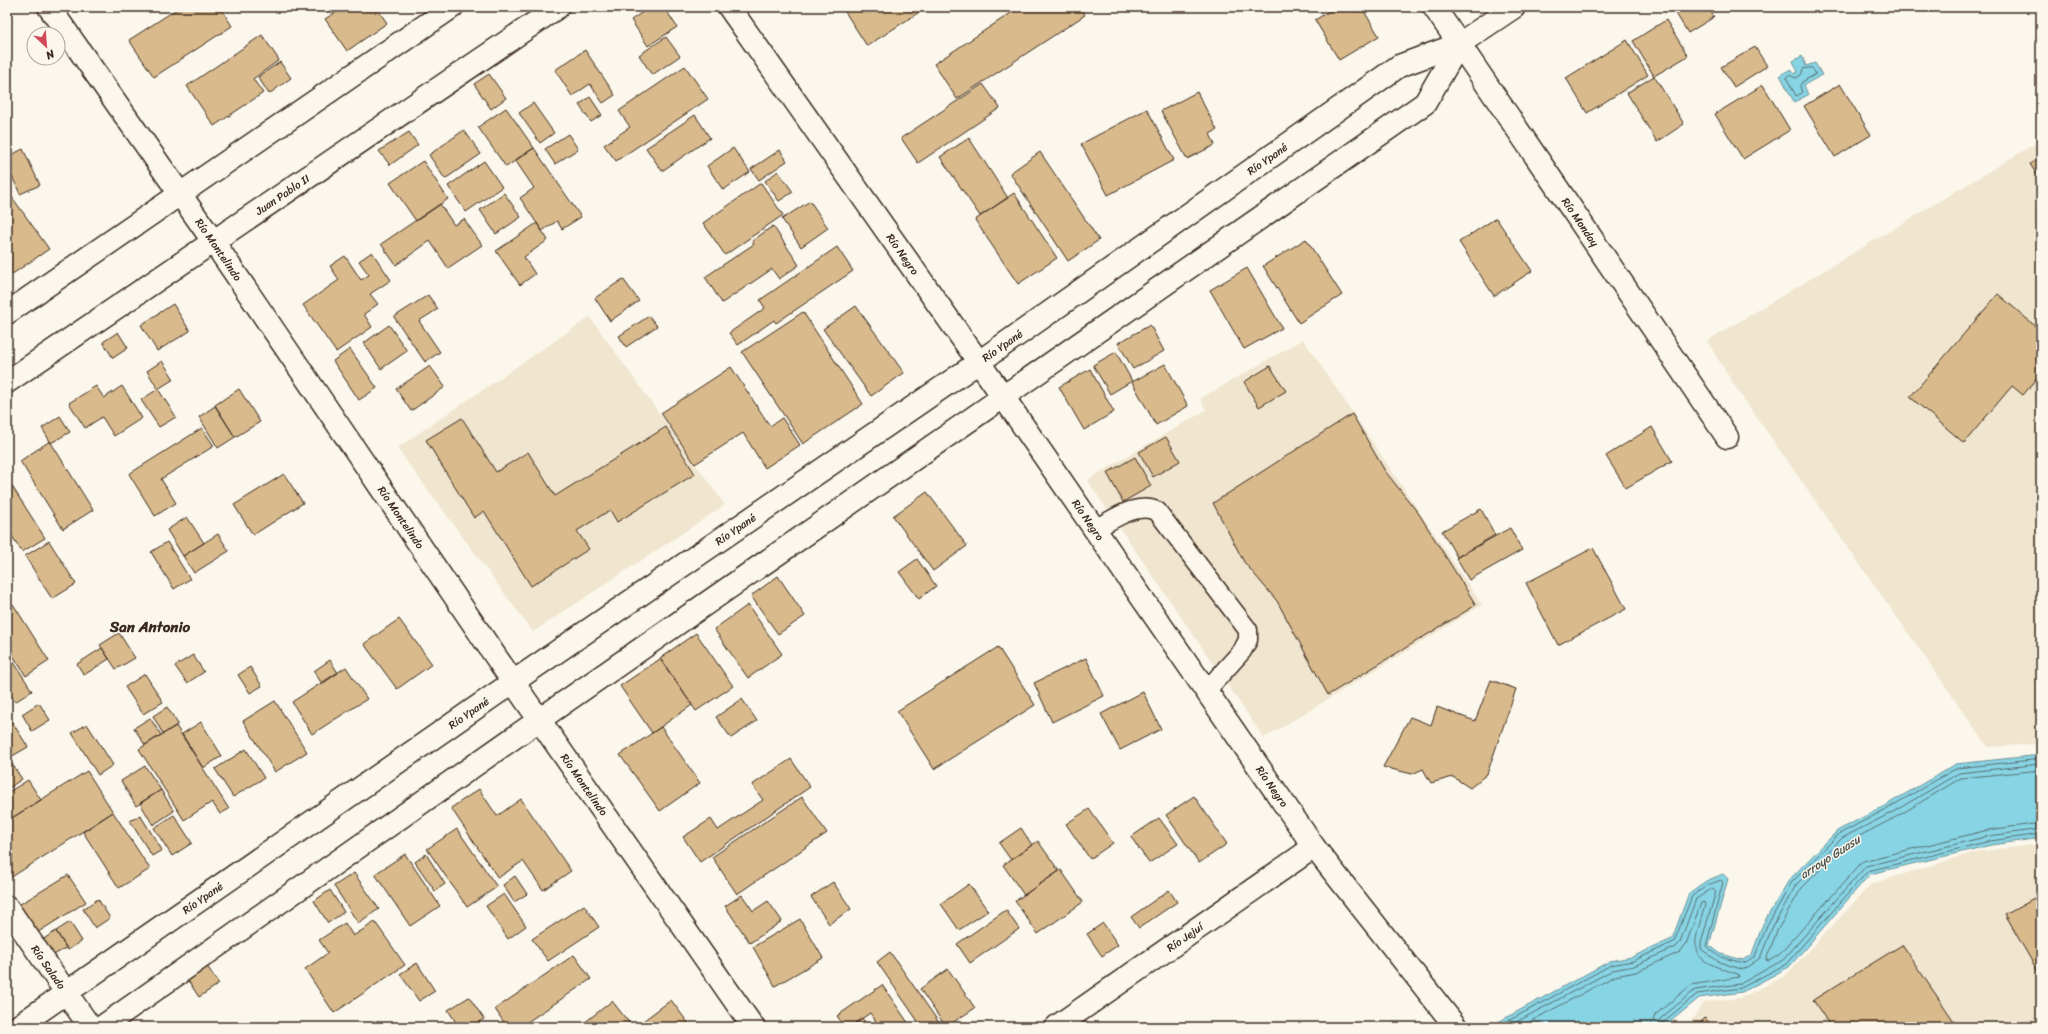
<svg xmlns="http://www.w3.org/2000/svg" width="2048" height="1034" viewBox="0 0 2048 1034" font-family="Sriracha,sans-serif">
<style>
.built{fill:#f0e5cf}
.water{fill:#87d4e5;stroke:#699095}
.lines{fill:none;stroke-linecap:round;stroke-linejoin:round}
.shore{stroke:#596e6e;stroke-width:1}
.building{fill:#d8ba8c;stroke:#3b2a1e}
.lane-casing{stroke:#3b2a1e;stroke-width:21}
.street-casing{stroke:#3b2a1e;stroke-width:25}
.secondary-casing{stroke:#3b2a1e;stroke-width:25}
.lane{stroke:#fbf7ec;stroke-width:18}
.street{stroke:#fbf7ec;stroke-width:22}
.secondary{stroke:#fbf7ec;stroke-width:22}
.labels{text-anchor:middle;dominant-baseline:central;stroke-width:3;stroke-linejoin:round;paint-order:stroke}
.street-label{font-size:11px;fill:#3b2a1e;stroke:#fbf7ec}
.water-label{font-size:12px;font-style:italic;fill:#4e5450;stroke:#fbf7ec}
.district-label{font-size:15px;font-weight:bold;fill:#3b2a1e;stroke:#fbf7ec}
</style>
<rect width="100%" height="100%" fill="#fbf7ec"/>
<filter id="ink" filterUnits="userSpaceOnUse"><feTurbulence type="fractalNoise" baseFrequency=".025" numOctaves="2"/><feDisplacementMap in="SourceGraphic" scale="8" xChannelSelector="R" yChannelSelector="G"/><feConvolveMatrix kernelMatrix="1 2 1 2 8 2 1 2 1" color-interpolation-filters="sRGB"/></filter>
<g filter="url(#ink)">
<path class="built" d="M2041 140V744L1988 747 1734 385 1707 341Z
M590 317 725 505 533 632 397 448Z
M1303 339 1482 605 1264 738 1087 480 1206 410 1200 399Z
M2041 844V1027H1687L1704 1002 1741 998 1786 975 1871 884 1975 852Z"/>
<path class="water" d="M1802 56 1806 66 1815 63 1822 75 1804 85 1808 95 1794 102 1780 75 1791 69 1794 74 1798 72 1793 61Z
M2041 755V838L1991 845 1870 874 1789 967 1742 992 1699 998 1664 1027H1489L1610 961 1632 957 1672 939 1689 893 1706 881 1723 874 1728 879 1709 945 1721 954 1743 960 1752 954 1763 924 1789 880 1837 831 1888 804 1956 764Z"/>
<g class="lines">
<path class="shore" d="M1812 68 1816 74 1802 82 1800 86 1802 93 1796 96 1786 77 1789 75 1796 78 1801 75 1803 69Z
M2041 770 1961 778 1896 817 1846 843 1801 889 1777 931 1766 960 1769 961 1779 955 1863 861 1988 830 2041 823
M1497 1027 1611 965 1633 961 1674 942 1692 896 1708 885 1721 880 1723 882 1706 946 1720 957 1744 963 1755 956 1767 926 1792 882 1839 834 1890 807 1957 768 2041 759
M1507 1027 1613 970 1634 966 1676 947 1680 942 1696 899 1713 888 1716 891 1701 943V949L1719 962 1741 969 1747 967 1760 958 1772 928 1796 885 1842 838 1893 812 1959 773 2041 764
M1520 1027 1615 976 1636 972 1680 952 1686 944 1701 903 1704 902 1705 905C1692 952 1685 958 1738 974L1739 977 1691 985 1655 1015 1651 1027
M1657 1027 1660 1019 1695 990 1740 984 1783 960 1866 866 1989 836 2041 829
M1662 1027 1663 1022 1697 994 1741 988 1786 964 1868 871 1990 841 2041 834"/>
</g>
<path class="building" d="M180 7H220L232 26 154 77 129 40Z
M344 7H376L387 23 347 51 325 19Z
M650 7H664L677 27 648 46 631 20Z
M842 7H923L924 9 867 46Z
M1020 7H1080L1085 15 957 99 934 64Z
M1336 7H1352L1355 12 1362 8 1379 36 1339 60 1315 20Z
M1672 7H1708L1714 17 1688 33Z
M1666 20 1688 56 1654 76 1633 41Z
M262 35 279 60 253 79 263 93 214 126 187 86Z
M666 37 680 56 652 75 639 55Z
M1627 40 1648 75 1587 113 1566 78Z
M1755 47 1767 66 1734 87 1721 67Z
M585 50 615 95 603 103 590 84 572 96 555 70Z
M280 62 291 78 269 94 258 77Z
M685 66 708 99 616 161 604 145 630 127 619 111Z
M489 74 506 98 491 109 474 84Z
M1654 76 1684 124 1657 142 1627 93Z
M983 84 1000 108 918 163 901 138Z
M1840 84 1871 135 1835 157 1804 106Z
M1763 85 1790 130 1743 159 1715 114Z
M1197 92 1217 130 1210 134 1215 145 1187 159 1161 111Z
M590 97 602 115 591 122 579 105Z
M533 103 554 133 540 143 519 113Z
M506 108 534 148 506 167 478 127Z
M1147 109 1174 160 1108 195 1081 144Z
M695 115 710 138 662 171 646 148Z
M464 130 481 154 445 179 429 155Z
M409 132 418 145 390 165 379 151Z
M568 134 578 149 555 164 545 149Z
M969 138 1008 198 980 216 940 157Z
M534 148 581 217 562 229 557 221 542 231 520 198 534 188 515 160Z
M733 148 750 172 723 190 707 166Z
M23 149 40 185 20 194 7 165V157Z
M780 150 787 161 759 180 751 169Z
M1040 152 1099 240 1068 261 1010 173Z
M2041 157V181L2030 164Z
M423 161 448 199 416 221 390 183Z
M484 161 502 187 466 212 448 186Z
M778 171 793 192 779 201 765 181Z
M761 183 783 215 725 255 703 223Z
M7 190 49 249 11 275 7 268Z
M504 193 521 217 496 234 480 210Z
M1014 193 1057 258 1018 284 975 220Z
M810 201 828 228 801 247 782 219Z
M440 204 454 225 464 219 482 245 448 268 430 241 396 265 381 244Z
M1496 218 1532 271 1494 296 1459 242Z
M537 223 548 240 524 257 535 274 520 285 496 251Z
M773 226 799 265 779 279 772 269 722 303 705 277 754 244 752 241Z
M1306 239 1342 295 1299 323 1263 266Z
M837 247 853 271 776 323 774 320 738 345 729 333 765 308 760 300Z
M372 252 391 280 370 294 378 304 364 314 372 327 336 352 303 305 339 280 330 266 345 256 361 280 369 275 359 261Z
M1247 268 1282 328 1244 349 1210 290Z
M623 279 639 301 610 321 595 298Z
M1998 294 2041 331V374L2023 395 2012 386 1964 443 1910 397Z
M428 295 438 309 419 321 440 352 425 362 394 317Z
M173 304 190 331 157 351 141 325Z
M856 306 904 373 871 396 823 329Z
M803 312 863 404 803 444 742 352Z
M649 316 657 326 626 347 619 336Z
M389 325 407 351 381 369 364 343Z
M1150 325 1164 351 1133 369 1118 343Z
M118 332 128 348 113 358 103 342Z
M350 349 377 388 359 400 333 361Z
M1116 352 1132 381 1110 394 1093 365Z
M162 361 174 379 158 389 147 371Z
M1165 364 1188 406 1156 425 1132 382Z
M430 366 445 387 411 411 396 389Z
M1270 366 1286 391 1259 407 1244 382Z
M731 367 770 426 782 418 800 445 765 468 743 433 695 464 661 413Z
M1090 369 1114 412 1084 430 1059 387Z
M96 386 104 398 122 386 142 418 114 436 102 417 85 428 69 403Z
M158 389 176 417 159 427 141 400Z
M239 389 260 422 235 437 215 405Z
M215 406 235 437 218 448 199 417Z
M1352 414 1385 471 1419 514 1476 605 1328 695 1277 601 1244 562 1213 503Z
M60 416 70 432 51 443 42 428Z
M462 418 496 472 528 452 555 496 666 427 695 474 617 522 610 510 577 531 589 549 531 586 484 511 474 518 426 440Z
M1652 427 1672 461 1626 488 1606 456Z
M202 428 214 446 161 479 176 503 155 516 129 474Z
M1166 437 1180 461 1153 477 1139 452Z
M50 441 93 510 63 529 20 461Z
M1135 457 1151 486 1123 502 1107 473Z
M284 474 303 503 253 535 234 505Z
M7 480H8L45 538 22 552 7 528Z
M927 492 967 546 933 571 893 516Z
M1481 509 1495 535 1457 557 1442 531Z
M187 517 204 543 183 556 167 530Z
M1510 528 1522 550 1469 580 1456 558Z
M218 534 229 551 194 573 183 556Z
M49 541 76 584 52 599 25 556Z
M167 542 190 579 174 589 151 552Z
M1593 548 1626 609 1558 645 1526 583Z
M917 559 936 586 919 599 899 572Z
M778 576 805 616 778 634 751 596Z
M13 604 49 661 26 676 7 646V607Z
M748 605 782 654 748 678 714 629Z
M399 619 432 664 397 689 364 644Z
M119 633 135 658 116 669 100 645Z
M696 633 733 686 696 711 660 658Z
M998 647 1035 705 934 769 897 711Z
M102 648 109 659 84 675 77 664Z
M7 651 32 691 15 702 7 690Z
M193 655 204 672 187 683 175 666Z
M1086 658 1104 696 1052 722 1034 683Z
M660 659 692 705 652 733 620 686Z
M330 660 338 673 322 684 314 671Z
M250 667 262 686 250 693 238 675Z
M346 667 367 699 312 734 292 702Z
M145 674 163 702 143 714 125 687Z
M1491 680 1516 689 1487 774 1470 788 1453 777 1431 783 1423 769 1412 774 1383 767 1410 717 1431 725 1437 707 1475 721Z
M1143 692 1161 729 1120 750 1101 714Z
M742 699 757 721 731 738 716 717Z
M275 701 307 752 275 772 243 721Z
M39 703 50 720 32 731 22 714Z
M167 707 178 724 163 734 153 716Z
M7 714 28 747 9 758 7 754Z
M150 718 161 735 145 745 134 728Z
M201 722 222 756 203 768 182 734Z
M87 724 113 765 98 775 72 733Z
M176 726 229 809 220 814 212 802 184 820 139 749Z
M661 727 700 783 660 811 620 755Z
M246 749 264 778 233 797 215 769Z
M791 759 810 787 700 862 683 837 711 819 718 830 763 800 752 785Z
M12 764 22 779 9 788 7 785V767Z
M145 766 161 790 136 806 121 781Z
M87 771 113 812 7 880V821Z
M28 780 41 800 7 821V793Z
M479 789 497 816 521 799 571 871 543 890 523 861 498 878 451 808Z
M161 790 174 811 153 825 140 803Z
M1194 796 1227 844 1199 863 1166 815Z
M802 797 827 833 737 894 712 857Z
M1089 809 1113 843 1090 859 1066 824Z
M113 812 150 869 119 888 83 832Z
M140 815 162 850 152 856 130 821Z
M174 815 192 843 172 856 154 828Z
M1159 818 1178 844 1149 863 1131 837Z
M1021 828 1032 845 1011 860 999 843Z
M457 829 497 887 467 907 427 849Z
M1038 841 1059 871 1024 895 1003 865Z
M405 854 440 906 410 926 375 874Z
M426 854 445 884 435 891 415 862Z
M1061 870 1083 902 1038 934 1015 901Z
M354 873 379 909 358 923 334 886Z
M68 875 86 902 35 934 17 906Z
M515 876 527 894 514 902 503 885Z
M833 882 851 909 829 924 811 897Z
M969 884 988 911 959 930 941 904Z
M330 890 344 912 328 923 314 901Z
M1169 890 1177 902 1139 928 1131 917Z
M504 894 526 926 508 939 486 906Z
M742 895 753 911 768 901 782 921 750 943 725 906Z
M2041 895V977L2005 915Z
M98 899 110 918 95 928 83 909Z
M584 905 599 927 548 961 532 939Z
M1006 910 1019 929 970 963 957 944Z
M800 919 823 958 775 986 753 947Z
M70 922 82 941 68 950 56 931Z
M375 922 405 965 334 1013 305 969 328 953 319 940 345 923 353 936Z
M1103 923 1118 945 1102 956 1087 934Z
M56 931 66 948 52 956 42 940Z
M1902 945 1958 1027H1831L1813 1000Z
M890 952 942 1027H922L877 962Z
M574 955 591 979 520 1027H507L495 1009Z
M203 960 219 984 199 997 183 973Z
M417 963 435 991 419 1001 400 974Z
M948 969 975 1008 946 1027 920 989Z
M882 985 911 1027H880L870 1013 850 1027H845L837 1016Z
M469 997 484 1019 471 1027H459L448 1010Z
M671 1000 691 1027H635Z
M612 1001 631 1025 628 1027H579Z
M862 1018 868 1027H850Z
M1705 1018 1714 1027H1696Z"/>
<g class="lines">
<g class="lane-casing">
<path id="lane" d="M1095 529C1114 519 1136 502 1157 511L1248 630V640L1242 651 1206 691"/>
</g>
<g class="street-casing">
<g id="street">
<path id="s1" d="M49 7 213 241 513 682 753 1027"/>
<path id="s2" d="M1434 7 1727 437"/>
<path id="s3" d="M7 907 90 1027"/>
<path id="s4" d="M17 1027 513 682 979 362 1399 66 1459 44 1514 7"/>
<path d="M102 1027 539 720 1425 103 1459 44"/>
<path id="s5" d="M1056 1027 1314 847"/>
</g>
</g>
<g class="secondary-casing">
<g id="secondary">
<path id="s6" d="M729 7 1004 398 1314 847 1456 1027"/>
<path d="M7 313 452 7"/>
<path id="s7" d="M7 382 558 7"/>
</g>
</g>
<use href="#lane" class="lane"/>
<use href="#street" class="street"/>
<use href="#secondary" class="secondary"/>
</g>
</g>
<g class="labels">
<g class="street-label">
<text stroke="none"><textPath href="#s4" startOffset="1522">Río Ypané</textPath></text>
<text stroke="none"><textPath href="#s7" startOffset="333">Juan Pablo II</textPath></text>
<text stroke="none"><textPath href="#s2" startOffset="260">Río Monday</textPath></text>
<text stroke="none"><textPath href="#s1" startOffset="296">Río Montelindo</textPath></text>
<text stroke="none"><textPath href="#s6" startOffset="302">Río Negro</textPath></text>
<text stroke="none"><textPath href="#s4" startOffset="1198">Río Ypané</textPath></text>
<text stroke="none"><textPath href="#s1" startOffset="620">Río Montelindo</textPath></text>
<text stroke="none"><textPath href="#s6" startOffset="626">Río Negro</textPath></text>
<text stroke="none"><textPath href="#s4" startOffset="874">Río Ypané</textPath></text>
<text stroke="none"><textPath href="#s4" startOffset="550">Río Ypané</textPath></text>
<text stroke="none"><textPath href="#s1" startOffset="944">Río Montelindo</textPath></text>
<text stroke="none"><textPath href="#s6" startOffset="950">Río Negro</textPath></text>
<text stroke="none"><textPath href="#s4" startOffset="226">Río Ypané</textPath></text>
<text stroke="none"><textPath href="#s5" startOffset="157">Río Jejuí</textPath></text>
<text stroke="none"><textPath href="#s3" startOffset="73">Río Salado</textPath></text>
</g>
<g class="water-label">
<text transform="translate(1830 857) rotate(-33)">arroyo Guasu</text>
</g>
<g class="district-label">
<text x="150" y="627">San Antonio</text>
</g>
</g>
<rect width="2048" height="1034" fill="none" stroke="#fbf7ec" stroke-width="24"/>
<rect x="12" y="12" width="2024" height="1010" fill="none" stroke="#3b2a1e" stroke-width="1.5" filter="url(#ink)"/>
<g transform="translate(46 46) rotate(154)"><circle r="19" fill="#fbf7ec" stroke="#aea59a"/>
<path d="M0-3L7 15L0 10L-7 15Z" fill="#d1495b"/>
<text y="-6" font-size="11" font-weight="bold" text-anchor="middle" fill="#3b2a1e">N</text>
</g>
</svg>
